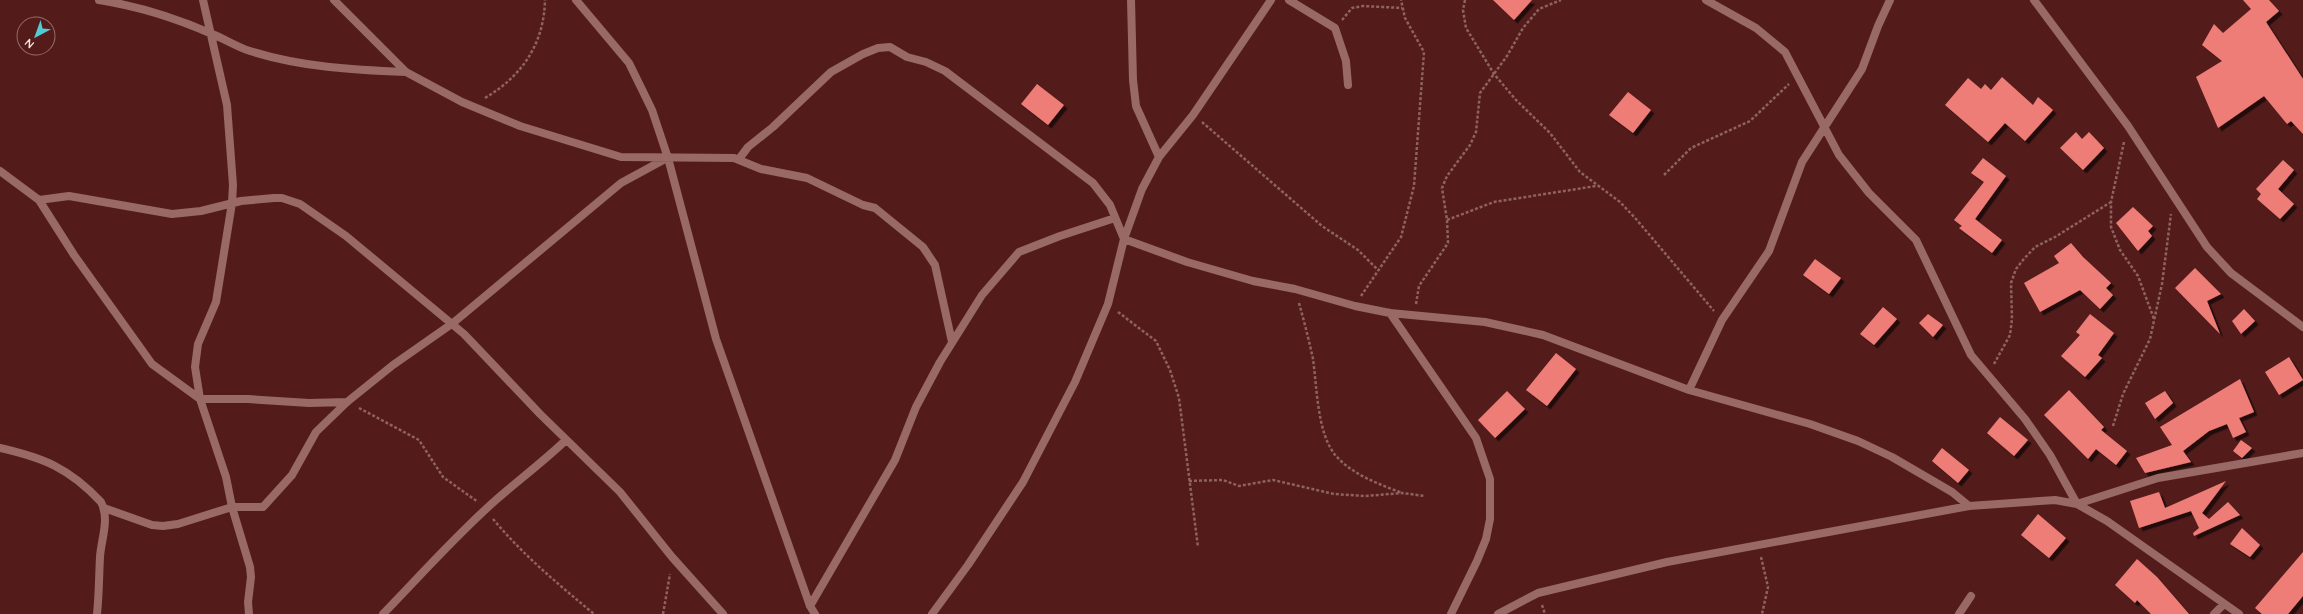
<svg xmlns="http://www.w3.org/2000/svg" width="2303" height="614" viewBox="0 0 2303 614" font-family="Quicksand,sans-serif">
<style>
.building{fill:#ee7d78;filter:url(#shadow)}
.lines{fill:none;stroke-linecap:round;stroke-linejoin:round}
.path{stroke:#8e6261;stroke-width:2.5;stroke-dasharray:3 2;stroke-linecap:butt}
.street{stroke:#996965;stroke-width:8}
</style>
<defs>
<filter id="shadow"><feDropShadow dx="3.5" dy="3.5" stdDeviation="0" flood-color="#0009"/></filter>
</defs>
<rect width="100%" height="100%" fill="#531c1b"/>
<path class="building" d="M1493 0H1532L1514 20Z
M2243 0H2269L2279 11 2266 22 2303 79V134L2291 121 2287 124 2264 96 2218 128 2196 77 2222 61 2202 45 2214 24 2223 33 2251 9Z
M2002 77 2033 105 2038 97 2053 110 2025 141 2005 123 1988 142 1945 105 1968 78 1981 89 1985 84 1991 90Z
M1037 84 1064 105 1048 125 1021 104Z
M1628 92 1651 110 1633 133 1609 115Z
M2076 132 2082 139 2089 132 2104 148 2083 170 2060 148Z
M1983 158 2006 176 1975 219 2002 240 1992 253 1959 228 1962 226 1954 220 1984 182 1971 173Z
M2283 160 2294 170 2278 189 2294 204 2280 219 2257 199 2261 194 2256 189Z
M2133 207 2153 226 2148 231 2152 236 2138 251 2116 223Z
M2071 243 2083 257 2111 283 2106 288 2113 295 2100 309 2080 290 2040 312 2024 283 2059 263 2054 256Z
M1815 259 1841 278 1829 294 1803 275Z
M2195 268 2221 294 2207 301 2220 334 2175 288Z
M1883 307 1897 319 1874 345 1860 334Z
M2244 309 2255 321 2241 334 2232 321Z
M1928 314 1943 325 1933 337 1919 323Z
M2090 314 2114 333 2098 355 2102 358 2085 377 2061 356 2080 335 2076 332Z
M1556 353 1576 369 1547 406 1526 390Z
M2289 357 2303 380 2279 395 2265 372Z
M2240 379 2254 412 2239 418 2246 432 2233 438 2227 424 2209 431 2183 451 2191 462 2145 473 2136 458 2172 445 2160 427Z
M2069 390 2104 427 2101 430 2127 451 2116 465 2096 449 2088 459 2044 415Z
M1507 391 1525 409 1495 438 1478 420Z
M2165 391 2173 403 2155 419 2145 403Z
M2000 417 2028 440 2014 456 1987 433Z
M2241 440 2252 448 2242 458 2233 451Z
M1942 448 1969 470 1958 483 1932 461Z
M2226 481 2202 513 2209 519 2228 502 2240 515 2194 536 2193 533 2199 528 2191 511 2139 528 2130 501 2159 492 2165 508Z
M2038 514 2066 538 2049 558 2021 535Z
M2242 528 2260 545 2250 557 2230 544Z
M2303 552V596L2288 614H2262L2255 608Z
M2137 559 2157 577 2189 614H2151L2137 600 2135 603 2115 585Z"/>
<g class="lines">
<path class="path" d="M1465 0 1463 10 1466 28 1494 74 1516 100 1550 133 1580 172 1620 202 1636 219 1714 311
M1342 20 1352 8 1363 6 1402 8
M485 98C522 76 544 44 545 0
M1202 122 1322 226 1358 250 1378 270
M2124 142 2111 202V227L2120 250 2138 276 2154 319
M1664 175 1691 148 1750 121 1789 84
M1447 220 1494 202 1596 186
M1361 296 1401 237 1414 186 1424 52 1405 18 1401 0
M1299 303C1304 321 1309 340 1313 359 1317 387 1317 434 1336 456 1353 475 1379 484 1402 493
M1416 304 1419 286 1448 243 1447 220 1442 188 1447 176 1470 145 1476 132 1480 93 1507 56 1523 28 1539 9 1561 0
M1118 312 1156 341 1170 370 1179 398 1198 547
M1994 364 2010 335 2012 319 2011 283 2016 269 2023 260 2035 247 2055 237 2111 202
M359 408 419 440 443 477 478 502
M2113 426 2123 394 2150 339 2162 284 2171 214
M1189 481 1223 480 1239 486 1273 480 1334 494 1365 496 1402 493 1425 496
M493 519C523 555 558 584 594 614
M1761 557 1768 587 1762 614
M1542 605 1545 614
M663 614 670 574"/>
<path class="street" d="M99 0C137 6 176 18 212 34 225 39 237 47 250 51 300 67 354 70 406 72
M203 0 227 105 233 185 232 203 216 302 198 344 195 367 200 399 226 477 232 507 250 567 251 577 248 602 249 614
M334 0 406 72 462 102 520 126 621 157 734 158 761 169 807 178 863 205 875 208 923 247 935 265 952 342
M576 0 629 63 652 110 668 158 716 339 810 606 815 614
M1131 0 1133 80 1136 106 1159 157
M1289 0 1335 28 1346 61 1348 85
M1706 0 1756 28 1785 52 1839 155 1869 193 1916 240 1971 355 2025 419 2050 455 2077 504 2158 478 2303 453
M2034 0 2128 126 2207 247 2231 273 2303 327
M739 159 748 147 773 127 831 72 863 54 878 48 890 47 907 57 926 62 945 71 1093 183 1110 205 1124 239 1187 262 1253 281 1295 289 1355 306 1390 313 1485 322 1543 335 1689 390 1810 424 1858 441 1892 457 1952 492 1969 506
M0 171 39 200 74 255 152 364 200 399H248L309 403 347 402
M39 200 69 196 172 214 201 211 241 201 274 198H282L300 204 346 236 464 334 540 414 620 492 672 557 723 614
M1390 313 1476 438 1490 479V519L1486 539 1477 561 1451 614
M1689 390 1722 320 1769 251 1802 162 1862 69 1878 26 1890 0
M0 448C44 458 69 468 101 502 110 519 101 540 100 557 99 576 99 595 97 614
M104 508 152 525 163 526 178 524 232 507H263L292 475 316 432 347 402 393 365 453 323 621 183 667 158
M810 606 895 460 916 407 940 362 982 295 1019 252 1060 236 1115 218
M383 614C421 575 456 535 497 499 520 479 544 461 566 440
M932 614 968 565 1023 482 1075 382 1108 304 1124 239 1142 189 1159 157 1193 115 1271 0
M1498 614 1538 593 1667 562 1969 506 2055 500 2077 504 2107 521 2239 614
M1959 614 1971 596
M2214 614 2224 604"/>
</g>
<g transform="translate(36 36) rotate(221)"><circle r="19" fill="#531c1b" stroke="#966c6b"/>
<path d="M0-3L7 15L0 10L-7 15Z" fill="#52cbd7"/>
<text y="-6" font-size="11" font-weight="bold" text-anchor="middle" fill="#fbe4e2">N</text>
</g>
</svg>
